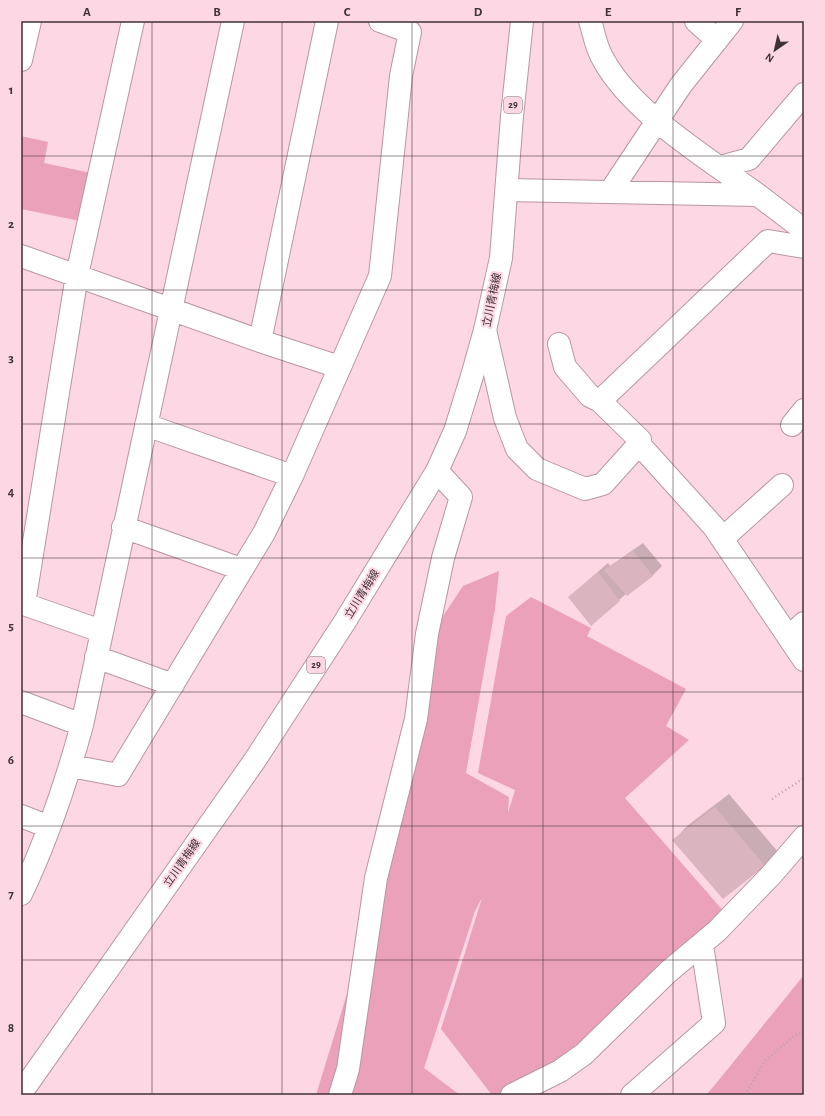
<svg xmlns="http://www.w3.org/2000/svg" width="825" height="1116" viewBox="0 0 825 1116" font-family="'Alegreya Sans','Noto Sans JP',sans-serif">
<style>
.green{fill:#eaa1b9}
.shadow{fill:#0003}
.building{fill:#dab5c0}
.lines{fill:none;stroke-linecap:round;stroke-linejoin:round}
.minor-casing{stroke:#b996a1;stroke-width:24}
.major-casing{stroke:#b996a1;stroke-width:24}
.path{stroke:#bea0aa;stroke-width:2.5;stroke-dasharray:1 3;stroke-linecap:butt}
.minor{stroke:#fff;stroke-width:22}
.major{stroke:#fff;stroke-width:22}
.grid{fill:none;stroke:#3f3135;stroke-width:1;stroke-opacity:0.55}
.labels{text-anchor:middle;dominant-baseline:central;stroke-width:4;stroke-linejoin:round;paint-order:stroke}
.shield{fill:#fdd7e3;stroke:#786369;stroke-width:1}
.shield-label{font-size:10px;font-weight:bold;fill:#3f3135}
.street-label{font-size:11px;fill:#3f3135;stroke:#fdd7e3}
.neatline{fill:none;stroke:#3f3135;stroke-width:1.5}
.grid-label{font-size:13px;text-anchor:middle;font-weight:bold;fill:#3f3135}
</style>
<rect width="100%" height="100%" fill="#fdd7e3"/>
<path class="green" d="M21 136 48 142 44 163 91 173 80 221 21 209Z
M499 571 495 609 466 773 509 797 508 813 515 790 478 773 506 616 531 597 591 628 587 636 686 689 666 726 689 740 625 798 725 913 555 1067 497 1095H492L441 1029 482 898 475 911 424 1068 460 1095H316L376 899 433 631 463 586Z
M804 975V1095H706L714 1086Z"/>
<path class="shadow" d="M643 543 662 566 652 576 626 594 619 600 569 597 608 563 610 566Z
M729 794 778 852 764 865 674 840 687 826Z"/>
<path class="building" d="M633 551 653 576 627 596 604 570Z
M598 572 620 601 591 626 568 597Z
M715 807 765 866 723 899 672 840Z"/>
<g class="lines">
<g class="minor-casing">
<path id="minor" d="M590 21C594 33 596 48 603 59 632 113 709 159 758 195
M696 21 717 40
M21 60 30 21
M720 167 749 159 804 94
M507 190 758 195 804 230
M610 192 681 85 732 21
M21 256 260 341 339 367
M485 330 505 418 517 449 537 469 585 489 603 484 639 444 714 527 804 660
M260 341 327 21
M559 344 565 367 590 396 600 401
M146 425 292 476
M792 425 804 410
M639 444 640 440 600 401 768 241 804 247
M123 527 241 569
M722 539 782 485
M21 603 101 631
M24 604 77 275 133 21
M789 637 804 623
M96 657 173 685
M21 702 82 725
M71 766 118 775 264 533 292 476 380 276 401 76 410 32 380 21
M21 816 49 827
M21 894C47 840 66 783 82 725L233 21
M340 1095 348 1069 376 878 416 719 427 634 443 558 461 497 437 471
M512 1095 560 1071 584 1054 668 972 717 931 772 874 804 837
M632 1095 714 1023 702 945"/>
</g>
<g class="major-casing">
<path id="major" d="M21 1093 255 760 344 623 437 471 455 431 472 376 485 330 501 258 512 116 522 21"/>
</g>
<path class="path" d="M772 799 804 778
M745 1095 765 1061 794 1036 804 1030"/>
<use href="#minor" class="minor"/>
<use href="#major" class="major"/>
</g>
<path class="grid" d="M152 21V1095M282 21V1095M412 21V1095M543 21V1095M673 21V1095M21 156H804M21 290H804M21 424H804M21 558H804M21 692H804M21 826H804M21 960H804"/>
<g class="labels">
<g class="shield">
<rect x="504" y="97" width="18" height="16" rx="3"/>
<rect x="307" y="657" width="18" height="16" rx="3"/>
</g>
<g class="shield-label">
<text x="513" y="105">29</text>
<text x="316" y="665">29</text>
</g>
<g class="street-label">
<text transform="translate(492 300) rotate(-78)">立川青梅線</text>
<text transform="translate(362 594) rotate(-58)">立川青梅線</text>
<text transform="translate(182 863) rotate(-55)">立川青梅線</text>
</g>
</g>
<rect width="825" height="1116" fill="none" stroke="#fdd7e3" stroke-width="44"/>
<g transform="translate(775 50) rotate(214)" stroke="#fdd7e3" stroke-width="3" paint-order="stroke">
<path d="M0-3L7 15L0 10L-7 15Z" fill="#3f3135"/>
<text y="-6" font-size="11" font-weight="bold" text-anchor="middle" fill="#3f3135">N</text>
</g>
<rect x="22" y="22" width="781" height="1072" class="neatline"/>
<g class="grid-label">
<text x="87" y="16">A</text>
<text x="217" y="16">B</text>
<text x="347" y="16">C</text>
<text x="478" y="16">D</text>
<text x="608" y="16">E</text>
<text x="738" y="16">F</text>
<text x="11" y="94">1</text>
<text x="11" y="228">2</text>
<text x="11" y="362">3</text>
<text x="11" y="496">4</text>
<text x="11" y="630">5</text>
<text x="11" y="764">6</text>
<text x="11" y="898">7</text>
<text x="11" y="1032">8</text>
</g>
</svg>
